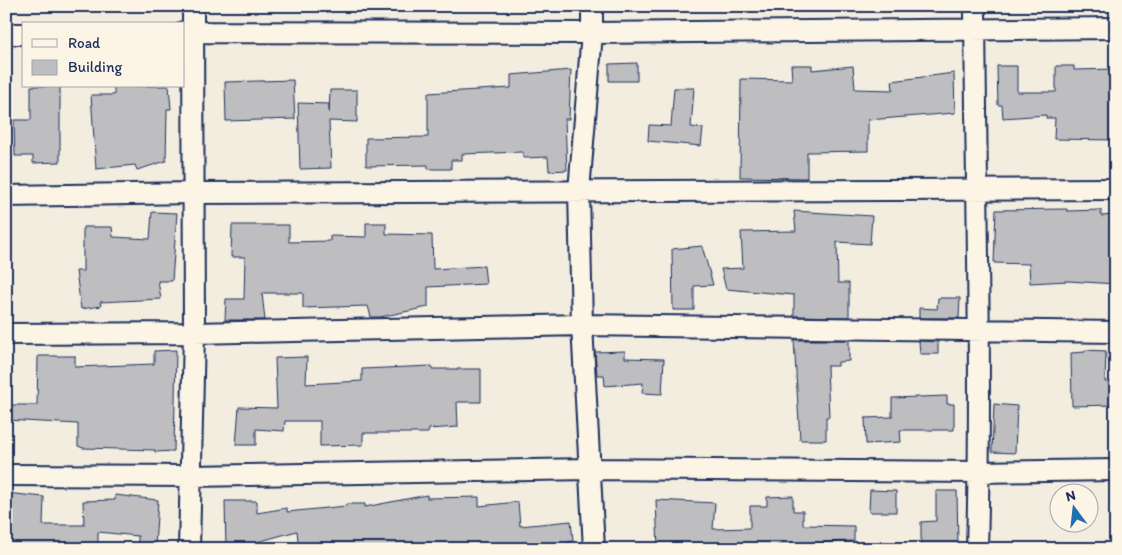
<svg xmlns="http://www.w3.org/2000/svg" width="1122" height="555" viewBox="0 0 1122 555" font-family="Itim,sans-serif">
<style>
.building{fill:#bebec0;stroke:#1b2f5e}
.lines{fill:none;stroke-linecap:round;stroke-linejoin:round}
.minor-casing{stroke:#1b2f5e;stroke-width:24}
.minor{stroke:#fcf5e5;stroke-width:20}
</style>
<rect width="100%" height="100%" fill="#f3ede0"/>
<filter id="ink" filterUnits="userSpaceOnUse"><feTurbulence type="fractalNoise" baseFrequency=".02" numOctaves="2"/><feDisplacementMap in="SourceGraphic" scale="10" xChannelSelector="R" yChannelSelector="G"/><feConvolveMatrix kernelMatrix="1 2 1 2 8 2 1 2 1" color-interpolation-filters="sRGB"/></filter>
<g filter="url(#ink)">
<path class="building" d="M637 63V81H609V64Z
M791 65H812V70L853 66 855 89 893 90 892 81 954 73 955 113 868 120V151L807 152V178L740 177 741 79 792 80Z
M997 66H1017V92H1056V66H1074V70L1116 69 1115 140 1054 139 1055 118H1046V115L1003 118 1002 105H998Z
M571 70 569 119H565L567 170 549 171 548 157 523 158V152L462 154V160H451V169H428V165L366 166V138L428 137V93L511 88V75Z
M293 80 295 119 226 121 225 82Z
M31 86H60V162L33 163V156H15L14 120H31Z
M114 86H169L171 109H167L166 161 137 170 135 165 96 169 91 95H114Z
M674 88H694L691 127 703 128 701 146 648 141 649 125 671 126Z
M330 90H357V122L329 121 331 168 300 169 298 103 329 104V113Z
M1067 209V211L1101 210V216L1113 215 1116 284 1068 281 1030 283 1029 264 994 263 996 210Z
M794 211 872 216 870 244 837 242 838 283H849V317L794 316V295L726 289 721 269 743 268 741 232 796 231Z
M152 212 177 213 172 281H158L161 299 100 302 101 306 81 309 76 271H83V227H112L113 237 150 239Z
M366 223H386V234L432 235 433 269 484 266 486 284 428 287V307L380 317H371L368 306 303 308V293H262L265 320H225L226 299H244L245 257H231L232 225H289V242L330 241V236L366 237Z
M702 246 713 285 694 286V310H673L672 249Z
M938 298H960L959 318H919V308L937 309Z
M794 340H849V361L838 362V366H827L829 417H826V440H800Z
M919 341 938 342V354H920Z
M176 350 174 451 155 452V450L83 448 78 446V424L6 420V405H37L38 356H75V367L154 364V351Z
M1085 350 1106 351 1105 382 1116 381V405L1072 406 1071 353 1085 352Z
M625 351V358L664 359 662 394 642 393 643 383 605 386 604 375H597L595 352Z
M307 357 306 384 362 381V369L432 366V369H481V402H457L458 427 429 429 428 433H363V445L320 446V421H285L284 431 256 429V445H236L239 407 277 408 275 358Z
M947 396V404H954V430H900L901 442 866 444 865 418 892 417V398Z
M994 404 1017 406 1015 453 992 452Z
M870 490 896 491V512H869Z
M936 491H957L958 545H952V549H921V522L936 521Z
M6 493 44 497 43 525H84L83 501 115 500V495L158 500 155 547H138V536L98 532V549H6Z
M427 495V498L479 497V506L518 502 520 526 571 521 573 541 568 542V549H516L515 544 492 547 299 549 297 531 257 542V549H226L225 501H257V513L287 508V512L346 506V504H365V507Z
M793 496V511H803V525L854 526V541L777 545V549H658L656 500 715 503 713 529 750 528V506H767V497Z"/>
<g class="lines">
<g class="minor-casing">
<path id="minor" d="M592 6V33L579 191 582 325 594 549
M975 6C976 187 982 368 977 549
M184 32 592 33 1116 28
M6 34H24
M6 196 194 193 1116 189
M6 334 194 333 582 325 1116 332
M6 475 192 476 590 469 979 472 1116 470
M189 549 194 333 193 6"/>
</g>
<use href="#minor" class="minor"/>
</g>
</g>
<rect width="1122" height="555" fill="none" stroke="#fcf5e5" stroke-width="25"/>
<rect x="12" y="12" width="1097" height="530" fill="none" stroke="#1b2f5e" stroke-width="2" filter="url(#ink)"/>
<rect x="22" y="22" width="162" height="65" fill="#fcf5e5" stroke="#a2a6af"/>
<rect x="32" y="39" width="25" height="8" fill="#fcf5e5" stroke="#a2a6af"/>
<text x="68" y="48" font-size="15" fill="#1b2f5e">Road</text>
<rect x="32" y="60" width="25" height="15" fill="#bebec0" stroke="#a2a6af"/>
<text x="68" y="72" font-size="15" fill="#1b2f5e">Building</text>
<g transform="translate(1074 508) rotate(345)"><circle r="24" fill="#fcf5e5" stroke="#a2a6af"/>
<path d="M0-4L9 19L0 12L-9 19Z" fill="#1f6fb2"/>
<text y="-8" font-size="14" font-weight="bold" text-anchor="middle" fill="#1b2f5e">N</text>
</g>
</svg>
